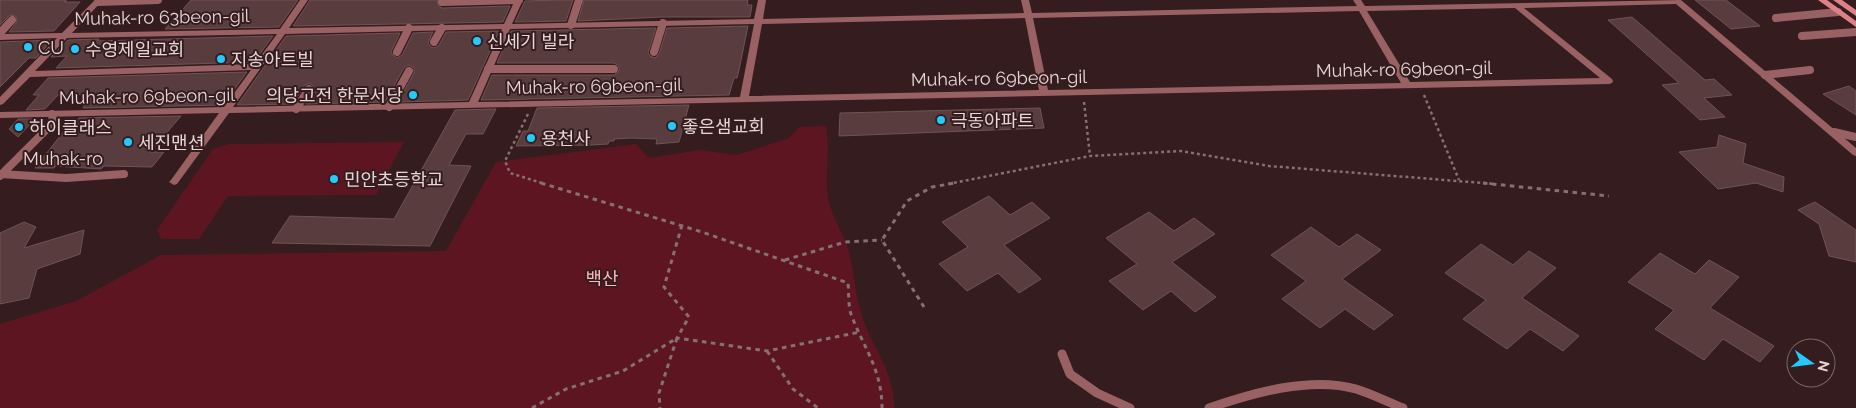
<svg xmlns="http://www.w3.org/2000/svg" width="1856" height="408" viewBox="0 0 1856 408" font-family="Raleway,'Noto Sans KR',sans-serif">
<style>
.green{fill:#5d1621}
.building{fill:#593d3e;stroke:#705354}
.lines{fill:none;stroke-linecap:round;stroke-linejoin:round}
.path-far1{stroke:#867071;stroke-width:2.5;stroke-dasharray:3 3;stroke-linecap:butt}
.path{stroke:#867071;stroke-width:3;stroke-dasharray:4.5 4.5;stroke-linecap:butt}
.lane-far1{stroke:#996164;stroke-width:8}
.lane{stroke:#996164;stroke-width:9}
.street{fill:#996164;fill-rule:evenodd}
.secondary{fill:#dc8287;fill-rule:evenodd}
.poi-dot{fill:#24c9fe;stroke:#351c1e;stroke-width:2}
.labels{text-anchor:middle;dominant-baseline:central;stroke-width:4;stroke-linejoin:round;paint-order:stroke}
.street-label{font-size:18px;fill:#e7d5d5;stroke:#351c1e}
.poi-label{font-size:18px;fill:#e7d5d5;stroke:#351c1e;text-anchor:start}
.park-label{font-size:18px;fill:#fbb6b9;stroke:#351c1e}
</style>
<rect width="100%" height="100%" fill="#351c1e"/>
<path class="green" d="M826 126C830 150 825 175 828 199 832 217 844 234 849 252 855 274 855 298 863 319 874 350 895 374 894 408H0V324L76 301 161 255 446 251 496 162 636 144 649 158 699 150 737 155 789 138 799 127Z
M404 142 376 195 228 196 199 239H161L157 230 213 149 229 144Z"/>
<path class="building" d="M0 0H67L64 2H80L54 31 9 32 16 23 17 19 15 16 10 15 0 25Z
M191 0H298L279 27 165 29Z
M310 0H437L438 5 442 8 510 6 503 22 293 26Z
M560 0H573L566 21 515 22 525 1Z
M584 0H748L747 5H752L750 17H662L578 21Z
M1695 0H1726L1760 26 1731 29Z
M1632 17 1705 80 1714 79 1732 95 1704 98 1725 117 1700 120 1662 85 1679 83 1608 20Z
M748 26 739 70 737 78H734L729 95 481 100 492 75H614L619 71V66L614 63H497L511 31 656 28 648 53 650 56 655 58 659 54 667 28Z
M499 31 468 100 398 102 414 73V68L408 65 404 68 385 102 306 104 315 90 312 85 309 83 304 86 293 104 237 105 286 36 400 33 391 52 393 55 397 58 402 55 413 33 433 32 428 43 431 47 435 48 439 45 446 32Z
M273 36 254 62 56 68 67 56 51 57 68 40 99 39 98 41Z
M52 40 36 58H29L0 87V42Z
M247 72 223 105 83 108 90 94 58 95 45 109 26 110 39 95H33L48 78Z
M1849 86 1856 91V115L1823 94Z
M689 105 679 142 656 144 657 139 631 138 614 139V141H609L608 144 591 145 516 146 523 131H528L537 108Z
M1040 108 1044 128 839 136 840 113Z
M496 109 483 134H466L449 165 471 166 430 246 272 243 290 216 394 219 455 110Z
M181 116 150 152H164L152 167 104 166 101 169 55 166 54 168H35L71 122H77L79 118Z
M18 119H35L18 137 9 129Z
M1719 135 1746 144 1743 163 1784 177 1783 192 1756 183 1718 189 1679 152 1717 147Z
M989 196 1010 215 1032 202 1050 218 1004 245 1041 279 1019 293 998 273 967 291 939 264 968 247 942 222Z
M1815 202 1856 230V262L1829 256 1819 224 1798 210Z
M1149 212 1174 231 1194 218 1215 234 1172 262 1216 297 1195 312 1171 291 1143 310 1109 281 1137 264 1106 238Z
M24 222 36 227 24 248 84 230 80 254 37 269 29 298 0 304V233Z
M1311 227 1339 247 1357 234 1381 250 1342 279 1393 315 1374 330 1345 309 1320 328 1282 299 1306 281 1271 255Z
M1481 244 1513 265 1529 251 1556 268 1522 298 1579 336 1563 351 1530 329 1507 349 1463 319 1486 300 1445 273Z
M1660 253 1695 274 1709 260 1739 277 1710 308 1774 346 1760 362 1723 339 1704 360 1655 329 1674 310 1628 282Z"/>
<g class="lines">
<path class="path-far1" d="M1424 95 1459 180
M1084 102 1090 156
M528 114 505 161 510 173 545 184
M948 184 1090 156 1181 151 1269 166 1495 184"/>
<path class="path" d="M541 183 702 232 848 283C849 292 848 305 851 314 863 347 882 369 882 408
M1483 183 1609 196
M682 225 664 287 689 317 677 338 767 351 860 332
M785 260 845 242 882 240
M924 307 882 240 907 201 932 187 955 183
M767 351 793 389 818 408
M532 408 566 389 623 371 677 338 659 393 660 408"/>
<path class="lane-far1" d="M98 2 158 0
M442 2 519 0
M1776 18 1838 12
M571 25 579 0
M0 33 12 20
M1802 36 1856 32
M434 42 442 28
M397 52 409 28
M654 52 663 23
M488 69H614
M1765 75 1810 70
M389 107 409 71
M296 109 309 89
M1834 132 1856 137
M0 174 66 178 124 174
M0 176 53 123 52 114"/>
<path class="lane" d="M1062 354 1070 374 1097 393 1130 408
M1209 408C1253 393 1310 376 1356 389 1372 394 1388 402 1403 408"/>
<path class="street" d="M95 0H103L72 33 280 29 300 0H308L289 28 504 24 515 0H523L512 24 754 19 758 0H766L763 19 1024 13 1021 0H1029L1032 13 1357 6 1353 0H1361L1365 6 1681 0 1856 148V156L1853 155 1676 4 1524 8 1612 79 1613 81 1612 83 1609 84 229 113 177 184 174 185 169 182 171 180 219 113 0 118V112L224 107 251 70 30 77 3 104 0 105V97L57 38 0 40V34L62 33ZM1515 8 1600 78 1410 82 1367 11ZM1359 11 1401 83 1048 90 1033 18ZM1025 18 1039 90 749 96 762 24ZM754 24 740 97 478 102 510 29ZM502 29 469 102 233 107 285 34ZM277 34 255 64 35 71 67 38Z"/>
<path class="secondary" d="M1818 0H1827L1856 21V27Z
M1833 0H1842L1856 10V16Z"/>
</g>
<g class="poi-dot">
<circle cx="477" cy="41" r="5"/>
<circle cx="28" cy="47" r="5"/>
<circle cx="75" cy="49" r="5"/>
<circle cx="221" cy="59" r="5"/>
<circle cx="413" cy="95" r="5"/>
<circle cx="941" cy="120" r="5"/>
<circle cx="672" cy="126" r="5"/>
<circle cx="19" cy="127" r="5"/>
<circle cx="531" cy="138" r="5"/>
<circle cx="128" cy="142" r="5"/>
<circle cx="334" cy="179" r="5"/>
</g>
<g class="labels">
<g class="street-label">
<text transform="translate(162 17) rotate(-1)">Muhak-ro 63beon-gil</text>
<text transform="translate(1404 69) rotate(-1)">Muhak-ro 69beon-gil</text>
<text transform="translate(999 78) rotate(-1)">Muhak-ro 69beon-gil</text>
<text transform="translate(594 86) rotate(-1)">Muhak-ro 69beon-gil</text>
<text transform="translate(147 96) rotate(-1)">Muhak-ro 69beon-gil</text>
<text x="63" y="158">Muhak-ro</text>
</g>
<g class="poi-label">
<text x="487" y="41">신세기 빌라</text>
<text x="38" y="47">CU</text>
<text x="85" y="49">수영제일교회</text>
<text x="231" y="59">지송아트빌</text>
<text x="403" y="95" text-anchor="end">의당고전 한문서당</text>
<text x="951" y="120">극동아파트</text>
<text x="682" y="126">좋은샘교회</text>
<text x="29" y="127">하이클래스</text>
<text x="541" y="138">용천사</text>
<text x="138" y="142">세진맨션</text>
<text x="344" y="179">민안초등학교</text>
</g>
<g class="park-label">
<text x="602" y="278">백산</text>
</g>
</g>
<g transform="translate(1811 363) rotate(104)"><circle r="24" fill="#351c1e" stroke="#7c6667"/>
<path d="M0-4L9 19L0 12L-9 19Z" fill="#24c9fe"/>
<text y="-8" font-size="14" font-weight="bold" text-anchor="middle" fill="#e7d5d5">N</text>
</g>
</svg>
